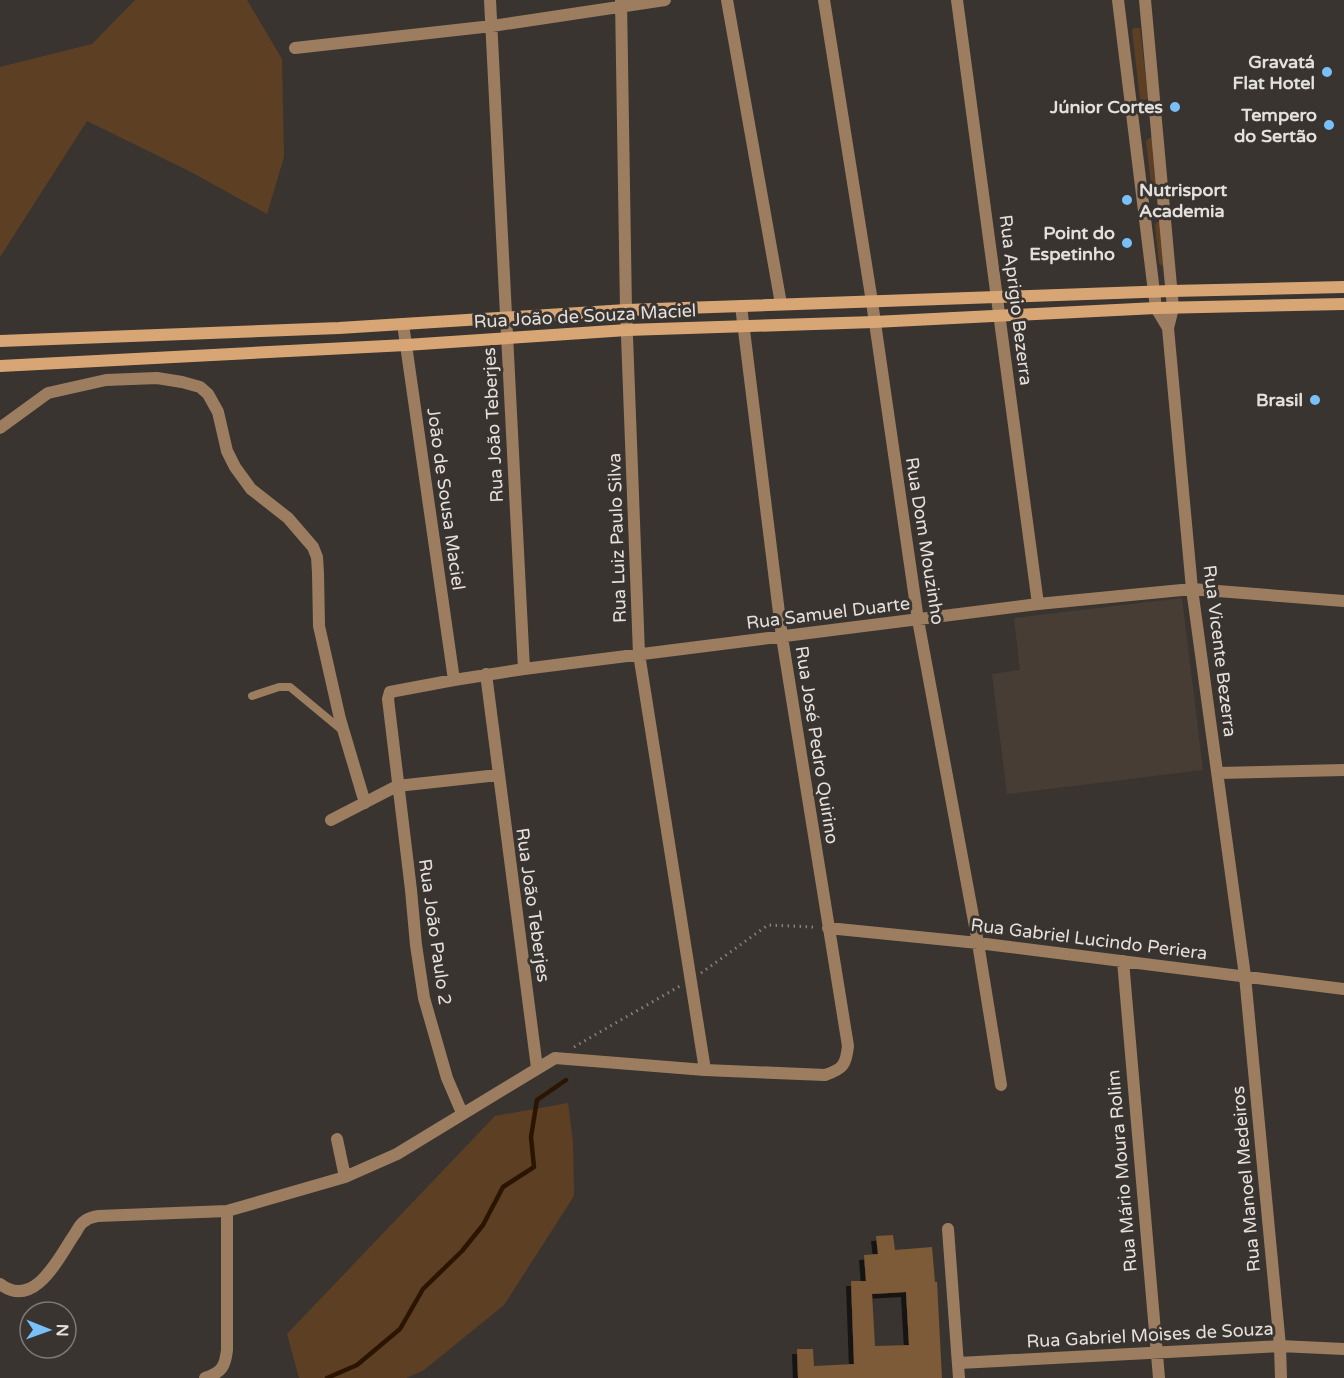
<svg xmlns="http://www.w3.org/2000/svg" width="1344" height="1378" viewBox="0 0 1344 1378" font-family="'Varela Round',sans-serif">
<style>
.built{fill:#473d34}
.green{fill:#5d4023}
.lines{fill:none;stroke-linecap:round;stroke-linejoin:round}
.stream{stroke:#2c1500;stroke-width:4.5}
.building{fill:#7d5a37;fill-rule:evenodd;filter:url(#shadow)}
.path{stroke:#86827e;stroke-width:3;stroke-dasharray:1.5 4.5;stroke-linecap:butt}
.lane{stroke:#9d7d60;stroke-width:8}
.street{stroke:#9d7d60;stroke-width:12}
.secondary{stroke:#d8a675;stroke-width:12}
.poi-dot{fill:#79bff8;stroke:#393430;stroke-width:2}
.labels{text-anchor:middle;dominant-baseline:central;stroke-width:6;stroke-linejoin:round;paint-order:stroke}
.poi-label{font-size:18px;font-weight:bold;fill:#e3e0dd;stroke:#393430;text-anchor:end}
.street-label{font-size:18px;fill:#e3e0dd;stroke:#393430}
</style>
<defs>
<filter id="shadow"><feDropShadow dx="-5" dy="5" stdDeviation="0" flood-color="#0009"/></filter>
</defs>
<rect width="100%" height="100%" fill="#393430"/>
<path class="built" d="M1182 598 1203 770 1007 794 992 674 1020 670 1014 618Z"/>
<path class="green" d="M135 0H247L282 59 284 157 267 214 191 172 87 121 0 257V67L92 44Z
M1134 28H1140L1148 98 1146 100 1140 99 1132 30Z
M1151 137 1154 139 1159 193 1152 192 1146 141Z
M1157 222H1161L1166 265 1162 266 1159 263 1155 225Z
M568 1103 573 1142 574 1196 504 1305 424 1370 406 1378H299L287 1334 495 1116Z"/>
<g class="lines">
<path class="stream" d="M327 1378 357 1365 400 1329 423 1289 462 1251 483 1225 503 1187 534 1167 531 1137 537 1100 566 1080"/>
</g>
<path class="building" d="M893 1235 895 1250 932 1247 935 1282H937L942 1378H798L797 1349H813L814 1366 854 1364 851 1281H866L864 1255 878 1254 876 1236ZM906 1292 909 1345 875 1346 872 1294Z"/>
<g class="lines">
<path class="path" d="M701 973 768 925 814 927
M574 1047 680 986"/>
<path class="lane" d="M252 696 279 687H290L343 731"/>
<path class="street" d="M490 0 524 669
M621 0 626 310 639 654 705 1070
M727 0 781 304
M824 0 872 302 918 620 978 943 1001 1085
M957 0 1038 604
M1118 0 1156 308 1168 328
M1145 0 1173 308 1168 328 1192 589 1245 976 1280 1346 1281 1378
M295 48 492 26 665 0
M403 324 454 680
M0 428 48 393 106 380 157 378 182 382 200 387 208 394 218 412 227 451 235 467 251 489 288 518 313 547 317 557 318 573 319 626 340 719 365 803
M486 674 537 1068
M1218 773 1344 770
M331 820 397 786 498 775
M828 928 978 943 1344 989
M1123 961 1159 1378
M462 1113 447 1078 424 998 416 945 411 890 388 699 390 692 454 680 524 669 1038 604 1192 589 1344 601
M337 1139 345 1177
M948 1229 959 1378
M0 1284C34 1310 58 1259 74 1235 77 1231 80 1223 85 1221 88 1218 94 1217 98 1216L227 1211
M959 1363 1280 1346 1344 1349
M205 1378C222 1372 225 1367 227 1350V1211L345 1177 397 1154 555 1058 705 1070 825 1075C843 1069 846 1065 848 1046L782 637 741 306"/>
<path class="secondary" d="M0 341 339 328 626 310 1171 291 1344 287
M0 366 406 345 627 330 874 322 1156 308 1344 304"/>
</g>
<g class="poi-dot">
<circle cx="1327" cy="72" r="6"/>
<circle cx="1175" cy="107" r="6"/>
<circle cx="1329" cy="125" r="6"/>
<circle cx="1127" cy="200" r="6"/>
<circle cx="1127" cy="243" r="6"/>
<circle cx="1315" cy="400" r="6"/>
</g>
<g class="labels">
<g class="poi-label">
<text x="1315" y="62">Gravatá<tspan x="1315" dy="21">Flat Hotel</tspan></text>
<text x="1163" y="107">Júnior Cortes</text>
<text x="1317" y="115">Tempero<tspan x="1317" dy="21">do Sertão</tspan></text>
<text x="1139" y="190" text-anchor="start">Nutrisport<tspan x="1139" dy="21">Academia</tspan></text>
<text x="1115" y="233">Point do<tspan x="1115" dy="21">Espetinho</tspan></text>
<text x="1303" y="400">Brasil</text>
</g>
<g class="street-label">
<text transform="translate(1016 300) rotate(83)">Rua Aprigio Bezerra</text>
<text transform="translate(585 316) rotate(-3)">Rua João de Souza Maciel</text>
<text transform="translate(493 425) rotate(-93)">Rua João Teberjes</text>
<text transform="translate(446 499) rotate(82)">João de Sousa Maciel</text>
<text transform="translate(617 538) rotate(-92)">Rua Luiz Paulo Silva</text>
<text transform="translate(925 541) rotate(81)">Rua Dom Mouzinho</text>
<text transform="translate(828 613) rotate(-7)">Rua Samuel Duarte</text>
<text transform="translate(1220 651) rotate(83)">Rua Vicente Bezerra</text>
<text transform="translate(817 745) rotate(81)">Rua José Pedro Quirino</text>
<text transform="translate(533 905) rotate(82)">Rua João Teberjes</text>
<text transform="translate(435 932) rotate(82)">Rua João Paulo 2</text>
<text transform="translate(1089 939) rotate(7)">Rua Gabriel Lucindo Periera</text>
<text transform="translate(1122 1171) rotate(-95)">Rua Mário Moura Rolim</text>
<text transform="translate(1246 1179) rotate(-95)">Rua Manoel Medeiros</text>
<text transform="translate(1150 1335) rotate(-3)">Rua Gabriel Moises de Souza</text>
</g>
</g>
<g transform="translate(48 1330) rotate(91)"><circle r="28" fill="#393430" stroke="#7d7975" stroke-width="1.5"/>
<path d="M0-4.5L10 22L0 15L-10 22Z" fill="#79bff8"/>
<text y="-9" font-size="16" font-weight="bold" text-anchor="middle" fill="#e3e0dd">N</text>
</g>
</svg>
